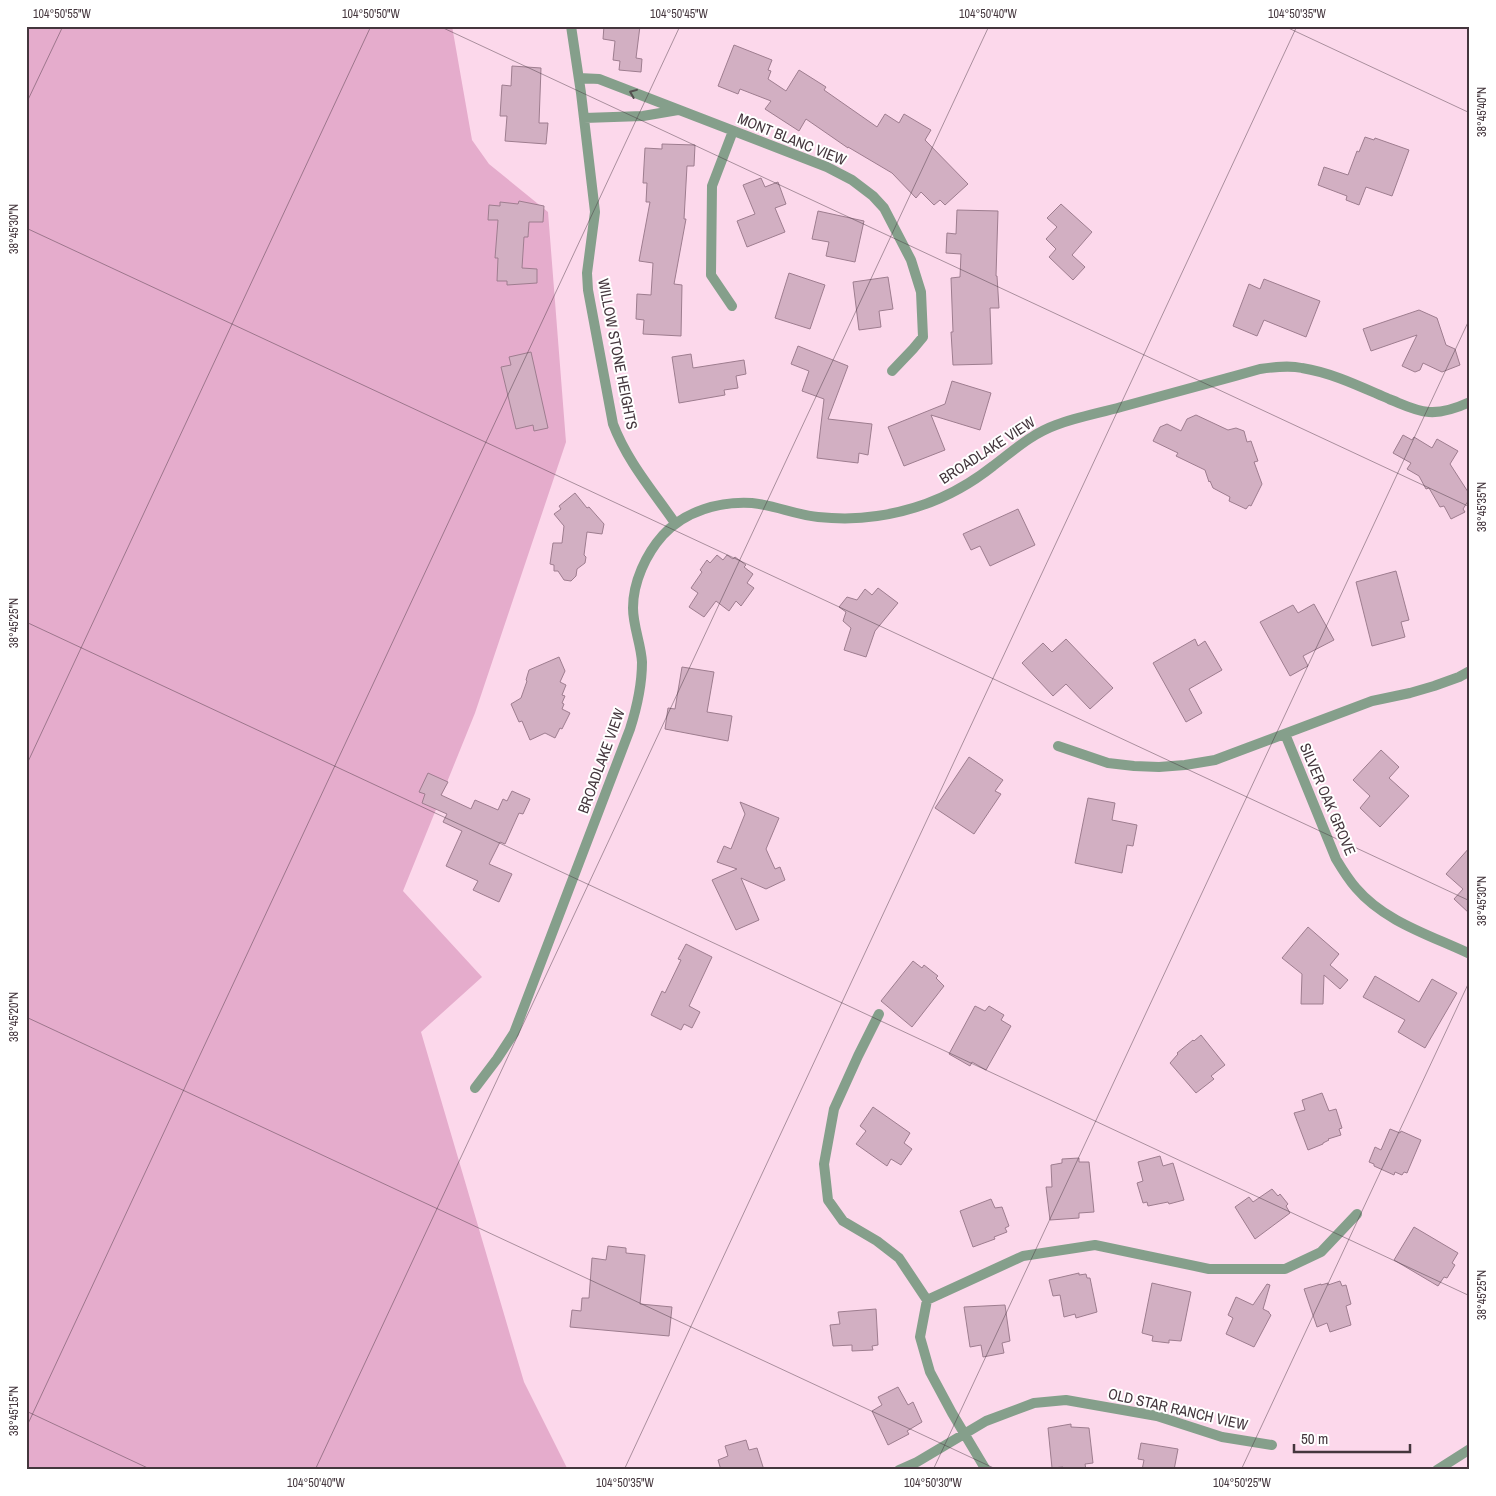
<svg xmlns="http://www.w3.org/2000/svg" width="1496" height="1496" viewBox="0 0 1496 1496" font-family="'Archivo Narrow',sans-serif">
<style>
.green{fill:#e5accc}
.building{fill:#d2afc2;stroke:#9e7d8f}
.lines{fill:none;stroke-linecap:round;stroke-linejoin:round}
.minor{stroke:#859f8b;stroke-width:10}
.oneway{stroke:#545050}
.ticks{fill:none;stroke:#44363d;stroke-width:1;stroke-opacity:0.45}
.labels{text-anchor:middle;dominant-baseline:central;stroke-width:4;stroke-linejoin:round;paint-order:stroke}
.street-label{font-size:15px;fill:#44363d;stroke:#fff}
.neatline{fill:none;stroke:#44363d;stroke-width:2}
.ticks-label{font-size:12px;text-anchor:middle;fill:#44363d}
</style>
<rect width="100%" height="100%" fill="#fcd8eb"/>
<path class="green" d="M26 26H452L472 140 489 164 548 212 566 442 475 713 403 891 482 977 421 1032 524 1382 568 1470H26Z"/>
<path class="building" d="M604 26H640L636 58 642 59 641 72 619 70 620 61 613 60 615 41 603 39Z
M734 45 772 60 768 70 771 71 768 79 786 91 799 70 826 87 824 90 877 127 885 114 899 123 904 114 931 130 925 140 968 184 945 205 940 200 934 205 921 192 916 198 892 173 848 147V148L806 119 799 131 765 109 771 101 740 89 738 94 718 86Z
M512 66 541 68 539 123H548L546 144 505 141 507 116H500L502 85 511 86Z
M1365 137 1374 140 1375 138 1409 150 1392 196 1366 187 1359 205 1346 200 1347 196 1318 185 1324 167 1348 175 1357 151 1359 152Z
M662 144 695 145 694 166H687L684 219H686L674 284 682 285 681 336 643 334 644 320 636 319 637 294 651 295 653 263 639 261 650 202H646L647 183H643L645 148 662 149Z
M761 178 765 187 778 182 786 204 775 208 785 232 747 247 737 221 755 214 743 185Z
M519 201 544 206 543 222H529L528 237H524L522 268 537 269V283L507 285V281H497L498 258H495L498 220H488L489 205 500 206V202L518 204Z
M1061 204 1092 232 1072 255 1085 267 1073 280 1049 257 1056 249 1046 239 1057 227 1047 218Z
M957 210 998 211 996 276H997L999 308H990L992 364 953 365 951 332H953L951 278 960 277 961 254 946 253 947 233 956 234Z
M818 211 864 221 855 262 826 256 829 242 812 239Z
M789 273 825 285 810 329 775 318Z
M888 277 893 309 879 311 881 327 859 330 853 282Z
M1264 279 1320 301 1306 337 1264 320 1257 336 1233 326 1249 284 1260 289Z
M1419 310 1437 318 1446 345 1455 349 1460 365 1442 372 1423 363 1420 370 1415 372 1402 366 1417 335 1371 351 1363 329Z
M798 346 848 366 828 419 872 424 868 455 859 453 858 463 817 458 824 399 802 391 809 371 791 364Z
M531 352 548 428 534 431 533 425 516 429 501 367 511 365 509 357Z
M691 354 693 368 744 360 746 374 736 376 738 388 724 390 725 395 679 403 672 357Z
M952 381 991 393 980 430 931 415 945 450 904 466 888 427 945 404Z
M1196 415 1228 430 1236 428 1244 431 1247 442 1251 441 1258 461 1254 462 1262 484 1251 506 1249 505 1246 509 1229 501 1230 497 1213 488 1210 481 1209 482 1205 470 1176 456 1178 453 1153 441 1160 427 1167 424 1181 431 1187 419Z
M1403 435 1412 440 1414 437 1432 448 1437 439 1458 451 1450 464 1470 495V498L1463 509 1465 512 1451 519 1444 506 1440 507 1429 488 1426 489 1419 476 1407 469 1411 463 1393 453Z
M575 493 587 508 589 507 604 524 602 534 587 532 584 555 586 557 585 563 577 569 576 576 571 581 564 580 558 571H554V565L550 564 553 543H562L564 526 554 514 561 509 559 506Z
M1018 509 1035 545 990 566 980 546 971 550 963 534Z
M717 555 723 560 727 555 733 559 735 557 746 565 744 567 753 574 747 583 754 588 741 606 736 601 729 611 716 601 704 617 689 607 698 593 691 588 702 572 700 570 707 560 710 563Z
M1396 571 1409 620 1401 622 1405 637 1372 646 1356 582Z
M878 588 898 603 875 631 866 657 844 650 851 628 843 621 846 612 839 607 847 597 857 600 865 589 872 595Z
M1314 604 1334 640 1303 656 1308 666 1290 676 1260 622 1293 605 1298 613Z
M1066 639 1113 688 1090 709 1066 684 1053 696 1022 663 1043 643 1052 652Z
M1195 639 1198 646 1205 641 1222 670 1189 689 1202 713 1186 722 1153 663Z
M559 657 565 671 560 682 566 685 562 695 565 696 562 703 564 704 562 709 570 713 562 729 560 728 555 738 545 733 530 740 522 721 519 722 511 704 521 698 527 681 526 680 529 670Z
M682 667 714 672 707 712 732 716 728 741 665 729 668 708 675 709Z
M1381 750 1399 767 1389 778 1409 796 1380 827 1360 808 1370 796 1353 780Z
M969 757 1003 780 995 791 1001 794 974 834 935 808Z
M428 773 448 782 441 795 471 809 475 800 498 810 503 799 507 801 512 791 530 799 523 814 519 813 505 844 500 842 489 864 512 874 499 902 473 890 478 881 446 866 462 831 443 822 447 814 422 803 425 794 419 792Z
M1088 798 1115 803 1112 820 1137 825 1133 846 1127 845 1122 873 1075 863Z
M740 802 779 818 766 849 775 869 780 867 785 880 766 889 741 878 759 920 736 930 712 880 737 869 717 862 724 846 731 849 745 814Z
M1470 847V914L1454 899 1463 889 1446 874Z
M1308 927 1339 954 1330 965 1348 980 1340 989 1324 975 1323 1004H1301L1302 974 1282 958Z
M686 944 712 957 689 1006 700 1012 692 1028 684 1024 681 1030 651 1015 662 991 665 993 681 960 678 959Z
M913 961 922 968 924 965 938 976 936 978 944 986 912 1027 881 1001Z
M1375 976 1419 1002 1432 979 1457 993 1425 1048 1398 1032 1405 1020 1363 997Z
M975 1006 985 1011 989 1006 1004 1015 1001 1020 1011 1026 986 1070 972 1062 970 1066 949 1054Z
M1201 1035 1225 1065 1211 1076 1214 1079 1196 1093 1170 1063 1178 1054 1177 1053 1193 1040 1194 1041Z
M1322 1093 1329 1111 1336 1109 1342 1128 1339 1129 1341 1135 1328 1139 1329 1140 1323 1143V1144L1308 1150 1294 1113 1305 1110 1302 1100Z
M873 1107 910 1133 904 1143 912 1149 901 1165 891 1159 887 1166 856 1144 866 1131 860 1126Z
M1390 1129 1400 1133 1401 1131 1421 1140 1407 1173 1404 1172 1402 1175 1395 1172 1394 1175 1374 1166V1164L1369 1162 1375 1147 1381 1150Z
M1160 1156 1163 1166 1173 1163 1184 1200 1169 1204 1168 1202 1148 1206 1147 1202 1143 1203 1137 1183 1143 1181 1138 1162Z
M1079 1158V1162H1089L1094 1212 1079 1213V1218L1050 1220 1046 1187H1052L1051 1165 1062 1163V1159Z
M1272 1189 1278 1196 1280 1194 1288 1204 1286 1206 1290 1213 1255 1239 1235 1207 1249 1197 1253 1202Z
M991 1199 995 1208 1002 1207 1009 1226 1005 1228 1007 1232 994 1237 995 1239 973 1247 960 1211Z
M1414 1227 1458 1253 1452 1263 1455 1265 1447 1278 1444 1277 1438 1286 1394 1260Z
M608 1246 626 1248V1253L645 1255 640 1304 672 1307 669 1336 570 1327 572 1310 581 1311 582 1298H589L592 1258 606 1260Z
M1079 1273V1275L1086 1274 1087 1278H1090L1097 1312 1076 1318 1075 1314 1064 1317 1060 1295 1053 1296 1049 1280Z
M1340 1281 1342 1286 1346 1285 1351 1304 1346 1306 1351 1325 1330 1332 1327 1323 1317 1327 1304 1289 1321 1284V1285L1328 1283V1285Z
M1152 1283 1191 1292 1181 1341 1169 1340V1343L1152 1341 1153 1336 1142 1333Z
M1267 1284 1270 1285 1263 1309 1269 1312V1313L1271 1315 1254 1347 1226 1334 1233 1318 1228 1315 1236 1297 1253 1305Z
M1005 1305 1010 1341 1002 1343 1004 1353 983 1357 981 1345 970 1347 964 1307Z
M876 1309 878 1345 872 1346 873 1350 852 1351V1345L833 1346 830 1325 840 1324 838 1312Z
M898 1387 908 1405 913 1402 922 1422 907 1431 909 1434 888 1445 872 1411 882 1405 878 1397Z
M1071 1424V1427L1089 1428 1093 1463 1085 1464 1086 1470H1064L1063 1467 1052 1468 1048 1428Z
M746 1440 749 1450 757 1448 764 1470H721L718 1460 728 1456 725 1446Z
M1141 1443 1178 1449 1174 1470H1142L1144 1460 1138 1459Z"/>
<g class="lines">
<path class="minor" d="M571 26 581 93 595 212 587 273 588 290 613 424C627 461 653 491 675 523
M579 78 599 79 827 167 852 180 873 196 884 208 911 260 921 292 923 337 913 349 892 371
M584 118 643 116 678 110
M732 306 711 275 712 186 733 131
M1285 734 1336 859C1342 869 1348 879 1356 888 1385 922 1430 935 1470 954
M1058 746 1108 763 1134 766 1159 767 1185 765 1215 760 1372 701 1410 693 1434 686 1459 677 1470 671
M879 1014 858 1056 834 1109 824 1164 828 1200 843 1221 877 1241 899 1258 927 1300
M475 1088 497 1059 514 1033 630 729C637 707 642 685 642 662 641 644 633 626 633 608 633 582 646 554 663 535 685 511 720 501 752 503 774 505 796 515 818 517 838 519 858 519 877 516 920 510 959 493 993 466 1013 451 1031 434 1056 425 1077 417 1100 413 1121 407 1168 394 1214 382 1260 369 1274 367 1289 365 1302 368 1333 373 1361 387 1389 399 1402 404 1415 411 1429 412 1442 413 1459 407 1470 402
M899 1470 917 1462 986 1421 1034 1403 1066 1400 1157 1416 1222 1437 1272 1445
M986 1470 952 1413 930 1372 920 1337 927 1300 1023 1256 1095 1245 1209 1269H1285L1321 1252 1357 1214
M1437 1470 1470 1449"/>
</g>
<defs><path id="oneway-chevron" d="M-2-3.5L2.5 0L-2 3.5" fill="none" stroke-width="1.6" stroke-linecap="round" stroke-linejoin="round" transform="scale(1.25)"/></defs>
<use class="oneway" href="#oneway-chevron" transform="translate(633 93) rotate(-158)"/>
<path class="ticks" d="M439 26 1470 507M1284 26 1470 113M26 104 63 26M26 228 1470 901M26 622 1470 1296M26 766 371 26M26 1017 998 1470M26 1411 152 1470M26 1428 680 26M315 1470 989 26M624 1470 1297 26M933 1470 1470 318M1241 1470 1470 980"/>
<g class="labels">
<g class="street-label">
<text transform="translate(792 139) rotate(22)">MONT BLANC VIEW</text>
<text transform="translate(618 354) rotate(79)">WILLOW STONE HEIGHTS</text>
<text transform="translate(987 450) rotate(-33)">BROADLAKE VIEW</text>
<text transform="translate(601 761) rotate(-70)">BROADLAKE VIEW</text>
<text transform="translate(1328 799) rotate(67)">SILVER OAK GROVE</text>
<text transform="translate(1178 1409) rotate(13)">OLD STAR RANCH VIEW</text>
</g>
</g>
<rect width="1496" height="1496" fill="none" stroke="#ffffff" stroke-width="55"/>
<path d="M1294 1444v8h116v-8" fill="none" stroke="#44363d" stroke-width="2.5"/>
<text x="1301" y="1444" font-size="15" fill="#44363d" stroke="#ffffff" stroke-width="4" paint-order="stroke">50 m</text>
<rect x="28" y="28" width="1440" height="1440" class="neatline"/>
<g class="ticks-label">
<text x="62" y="18">104°50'55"W</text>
<text x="371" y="18">104°50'50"W</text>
<text x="679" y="18">104°50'45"W</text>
<text x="988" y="18">104°50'40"W</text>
<text x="1297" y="18">104°50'35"W</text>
<text transform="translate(1482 112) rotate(-90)" y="4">38°45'40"N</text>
<text transform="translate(14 229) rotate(-90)" y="4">38°45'30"N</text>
<text transform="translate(1482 507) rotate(-90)" y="4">38°45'35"N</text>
<text transform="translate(14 623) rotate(-90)" y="4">38°45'25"N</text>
<text transform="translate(1482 901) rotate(-90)" y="4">38°45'30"N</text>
<text transform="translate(14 1017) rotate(-90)" y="4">38°45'20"N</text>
<text transform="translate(1482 1295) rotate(-90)" y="4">38°45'25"N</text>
<text transform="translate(14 1411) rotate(-90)" y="4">38°45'15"N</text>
<text x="316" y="1487">104°50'40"W</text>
<text x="625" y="1487">104°50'35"W</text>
<text x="933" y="1487">104°50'30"W</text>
<text x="1242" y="1487">104°50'25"W</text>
</g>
</svg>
